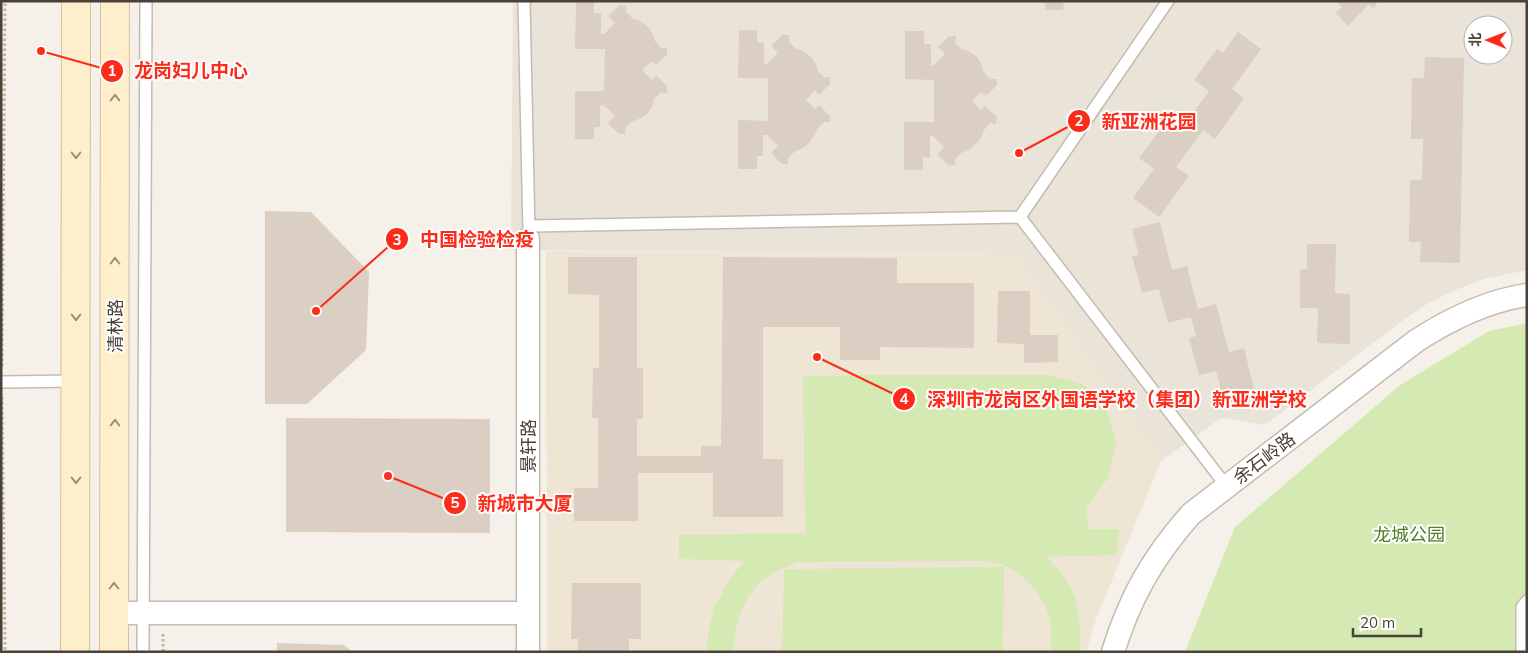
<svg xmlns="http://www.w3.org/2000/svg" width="1528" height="653" viewBox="0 0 1528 653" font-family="Mulish,'Noto Sans SC',sans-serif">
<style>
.residential{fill:#e9e3d8;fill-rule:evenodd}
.education{fill:#eee5d4}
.green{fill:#d5eab3}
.building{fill:#dacfc2}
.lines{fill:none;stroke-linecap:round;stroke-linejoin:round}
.lane-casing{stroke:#c4bbaf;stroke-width:14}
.street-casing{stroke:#c4bbaf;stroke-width:25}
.secondary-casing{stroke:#d5c19a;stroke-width:30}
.path{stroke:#c3b39d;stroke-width:3;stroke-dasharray:2.5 2.5;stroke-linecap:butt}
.lane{stroke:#fff;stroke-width:11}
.street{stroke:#fff;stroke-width:22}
.secondary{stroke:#ffeecb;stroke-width:28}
.oneway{stroke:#9b8f7a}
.labels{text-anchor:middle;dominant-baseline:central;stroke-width:4;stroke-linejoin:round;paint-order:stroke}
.street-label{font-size:18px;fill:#4a4138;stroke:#fff}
.park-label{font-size:18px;fill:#507d29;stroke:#fff}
.leader{fill:none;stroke:#fc2b1a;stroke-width:2}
.callout-dot{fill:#fc2b1a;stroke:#fff;stroke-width:2}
.mark-label{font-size:15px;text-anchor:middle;font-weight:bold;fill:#fff}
.callout-label{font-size:19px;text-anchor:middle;font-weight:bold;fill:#fc2b1a;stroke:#fff;stroke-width:4;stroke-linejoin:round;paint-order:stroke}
</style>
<rect width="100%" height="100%" fill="#f5f1ea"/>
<path class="residential" d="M513 1H1527V270L1484 279 1455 290 1427 304 1402 321 1265 425 1221 418 1161 461 1014 254 511 250ZM1473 25H1503V55H1473Z"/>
<path class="education" d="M546 251 1014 254 1161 461 1096 619 1086 652H547Z"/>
<path class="green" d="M1527 323V652H1185L1235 527 1400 385 1489 331Z
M871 375H1050L1084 385 1106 407 1116 444 1108 478 1087 507 1088 529H1119L1117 555 1047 557C1052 563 1058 569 1063 575 1080 599 1081 624 1080 652H1050C1051 643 1052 633 1051 624 1046 598 1028 575 1003 565 996 562 987 562 979 561L798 562C786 567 773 571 763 580 742 598 734 626 734 652H707L708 631 715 607 727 583 744 561 679 559V535L805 533 803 376Z
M1004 567 1003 652H782L784 569Z"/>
<path class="building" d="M576 1H594V13H601V34H604L615 23 608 16 620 5 626 6V12L632 18 640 21 647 26 652 33 655 41 661 48H667V54L656 65 652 61 642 70 652 80 656 75 667 86V93H660L654 99 652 107 647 114 639 119 631 122 625 128V134H619L608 123 615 116 604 105 600 106V127H594V139H575V91H604L605 49H575Z
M1045 1H1064L1063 10H1045Z
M1337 1H1379L1373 8 1369 4 1348 26 1336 13 1342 7Z
M739 30H757V42L764 43V64H767L778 53 771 46 782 35H789V42L795 48 803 51 810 56 815 63 818 71 824 77H830V84L819 95 815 90 806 100 815 109 819 105 830 116V122H824L818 128 814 136 809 143 803 148 795 151 788 158V164H782L771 153 778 146 767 135H763V156H757V169H738V120L768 121V78H738Z
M905 31H924V44H931V65H934L945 54 938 47 949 36H956L955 43 962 49 970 52 977 57 981 64 984 72 990 79H997V85L986 96 981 92 972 101 981 110 985 106 997 117 996 124 990 123 984 130 981 138 976 144 969 150 961 153 955 159V165H948L937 154 944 147 933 136H930V158L923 157V170H904V122H934V80L905 79Z
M1238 32 1261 49 1232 89 1244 98 1215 139 1203 130 1176 167 1189 176 1159 217 1133 198 1154 169 1139 158 1162 127 1167 131 1182 110 1191 116 1209 91 1194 80 1217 49 1223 53Z
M1425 57 1464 58 1460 263 1420 262 1421 242H1409L1410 180H1422L1423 139H1411L1412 78H1424Z
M265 211 311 212 369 272 366 350 307 404H265Z
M1160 222 1172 270 1187 266 1198 309 1216 304 1229 352 1244 348 1256 397 1225 405 1216 371 1199 375 1189 338 1196 336 1191 317 1168 323 1159 289 1142 293 1132 256 1139 255 1132 229Z
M1307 244H1336L1335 293 1350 294V344L1317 343 1318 308H1300V269H1307Z
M568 257H637V368H643V419H637V456H701V446H721L723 257 897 258V283H974V348L880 347V360H840V327H763V459H783V517H713V473H638V521H574V488H598V418H592L593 368H599V295L568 294Z
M998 291H1030V335H1058V362L1024 363V344L997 343Z
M286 418 490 419V533L286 532Z
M572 583H641V639H629V652H578V639H571Z
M277 643 344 645 352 652H277Z"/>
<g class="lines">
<g class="lane-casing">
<path id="lane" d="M524 1 529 233
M1168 1 1020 217 1227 487
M530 226 1020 217
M1 382 76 381
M143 652 146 1
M1522 652V607L1527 601"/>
</g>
<g class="street-casing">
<path id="street" d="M114 613H528
M528 652V239
M1113 652C1130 597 1153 557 1191 514L1416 341C1450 319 1486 301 1527 295"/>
</g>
<g class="secondary-casing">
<path id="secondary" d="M75 652 76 1
M114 652 115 1"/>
</g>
<path class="path" d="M2 366 5 1
M2 397 5 652
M163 634V652"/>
<use href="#lane" class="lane"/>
<use href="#street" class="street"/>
<use href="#secondary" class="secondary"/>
</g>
<defs><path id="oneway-chevron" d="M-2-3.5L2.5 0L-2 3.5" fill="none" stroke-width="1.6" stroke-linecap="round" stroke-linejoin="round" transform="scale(1.25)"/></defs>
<g class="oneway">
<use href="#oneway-chevron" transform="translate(115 98) rotate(-90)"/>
<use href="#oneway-chevron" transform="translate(76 155) rotate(90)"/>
<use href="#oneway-chevron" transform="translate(115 261) rotate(-90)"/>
<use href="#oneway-chevron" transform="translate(76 317) rotate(90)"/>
<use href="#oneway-chevron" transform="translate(115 423) rotate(-90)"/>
<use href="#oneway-chevron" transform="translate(76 480) rotate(90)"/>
<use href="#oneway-chevron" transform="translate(114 586) rotate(-90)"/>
</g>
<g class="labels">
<g class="street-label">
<text transform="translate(115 326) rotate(-90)">清林路</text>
<text transform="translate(528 446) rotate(-90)">景轩路</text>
<text transform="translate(1264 458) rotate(-37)">余石岭路</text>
</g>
<g class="park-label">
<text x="1409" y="534">龙城公园</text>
</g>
</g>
<path class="leader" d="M41 51L112 71M1019 153L1079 121M316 311L397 239M817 357L904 399M388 476L455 503"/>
<g class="callout-dot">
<circle cx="41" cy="51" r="5"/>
<circle cx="1019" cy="153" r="5"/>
<circle cx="316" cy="311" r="5"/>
<circle cx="817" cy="357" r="5"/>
<circle cx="388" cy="476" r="5"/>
<circle cx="112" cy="71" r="12"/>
<circle cx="1079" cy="121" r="12"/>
<circle cx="397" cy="239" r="12"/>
<circle cx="904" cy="399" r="12"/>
<circle cx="455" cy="503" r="12"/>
</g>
<g class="mark-label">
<text x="112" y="76">1</text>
<text x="1079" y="126">2</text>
<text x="397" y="245">3</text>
<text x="904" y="404">4</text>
<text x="455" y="508">5</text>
</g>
<g class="callout-label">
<text x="191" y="77">龙岗妇儿中心</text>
<text x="1149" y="128">新亚洲花园</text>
<text x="477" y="246">中国检验检疫</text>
<text x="1117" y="406">深圳市龙岗区外国语学校（集团）新亚洲学校</text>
<text x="525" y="510">新城市大厦</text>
</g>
<rect width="1528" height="653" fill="none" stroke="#4a4138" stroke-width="5"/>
<g transform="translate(1488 40) rotate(271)"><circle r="24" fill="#ffffff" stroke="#b7b3af"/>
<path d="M0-4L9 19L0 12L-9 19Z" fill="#fc2b1a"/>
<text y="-8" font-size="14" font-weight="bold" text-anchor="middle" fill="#4a4138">北</text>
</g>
<path d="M1353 628v8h68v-8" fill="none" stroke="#4a4138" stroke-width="2.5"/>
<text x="1360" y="628" font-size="15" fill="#4a4138" stroke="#ffffff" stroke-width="4" paint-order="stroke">20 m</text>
</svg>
